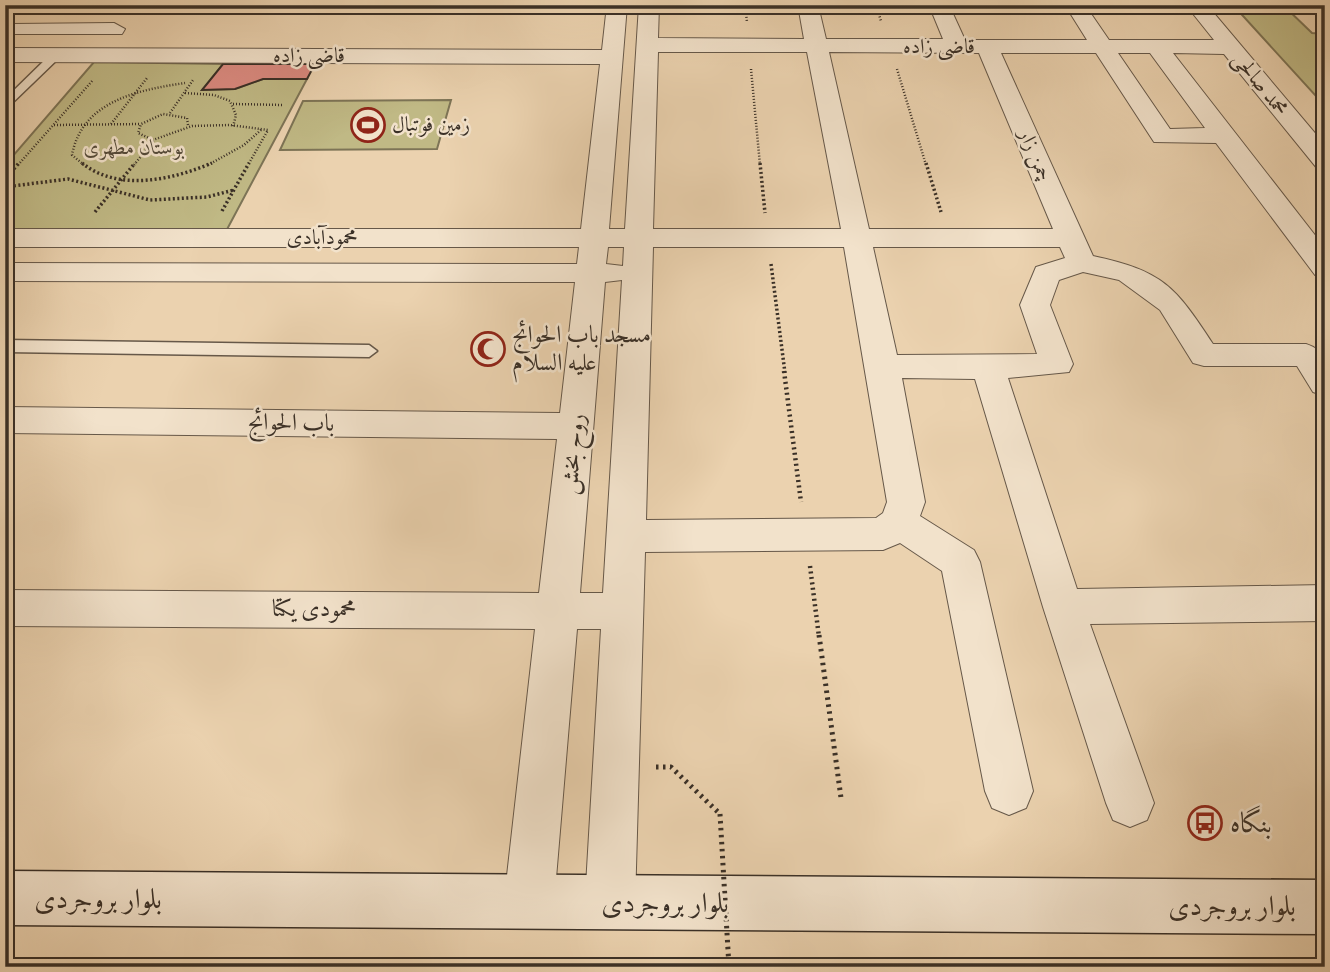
<svg xmlns="http://www.w3.org/2000/svg" width="1330" height="972" viewBox="0 0 1330 972" font-family="'IM FELL DW Pica',Amiri,serif">
<style>
.green{fill:#c0b985;stroke:#7d7456;stroke-width:2}
.building{fill:#da8a80;stroke:#3a3027;stroke-width:2}
.lines{fill:none;stroke-linecap:round;stroke-linejoin:round}
.service-casing{stroke:#665849;stroke-width:3}
.minor-casing{stroke:#665849;stroke-width:2}
.secondary-casing{stroke:#3a3027;stroke-width:3}
.path-far3{stroke:#3a3027;stroke-width:2.5;stroke-dasharray:1 2;stroke-linecap:butt}
.path-far2{stroke:#3a3027;stroke-width:3.5;stroke-dasharray:2 2.5;stroke-linecap:butt}
.path-far1{stroke:#3a3027;stroke-width:4.5;stroke-dasharray:2 3.5;stroke-linecap:butt}
.path{stroke:#3a3027;stroke-width:5;stroke-dasharray:2.5 4.5;stroke-linecap:butt}
.service{fill:#f2e2cb;fill-rule:evenodd}
.minor{fill:#f2e2cb;fill-rule:evenodd}
.secondary{fill:#f2e2cb;fill-rule:evenodd}
.path-bridge{stroke:#3a3027;stroke-width:5;stroke-dasharray:2.5 4.5;stroke-linecap:butt}
.labels{text-anchor:middle;dominant-baseline:central;stroke-width:5;stroke-linejoin:round;paint-order:stroke}
.far-street-label{font-size:21px;fill:#3a3027;stroke:#f2e2cb}
.far-poi-label{font-size:21px;fill:#3a3027;stroke:#f2e2cb;text-anchor:start}
.far-park-label{font-size:21px;font-style:italic;fill:#554b3a;stroke:#f2e2cb}
.poi-label{font-size:24px;fill:#3a3027;stroke:#f2e2cb;text-anchor:start}
.street-label{font-size:24px;fill:#3a3027;stroke:#f2e2cb}
.near-poi-label{font-size:28px;fill:#3a3027;stroke:#f2e2cb;text-anchor:start}
.near-street-label{font-size:28px;fill:#3a3027;stroke:#f2e2cb}
</style>
<rect width="100%" height="100%" fill="#ebd2af"/>
<filter id="stains"><feTurbulence type="fractalNoise" baseFrequency=".00286" numOctaves="4"/><feColorMatrix values="0 0 0 0 .2 0 0 0 0 .09 0 0 0 0 .02 0 0 0 .5 -.17"/></filter>
<radialGradient id="worn" r=".72"><stop offset=".6" stop-color="#630" stop-opacity="0"/><stop offset="1" stop-color="#630" stop-opacity=".3"/></radialGradient>
<path class="green" d="M1233 5H1283L1312 33 1325 34V106Z
M94 62 223 64 203 90 235 89 263 79H307L224 235 5 236V165Z
M451 100 437 149 280 150 303 101Z"/>
<path class="building" d="M223 64H315L307 79H263L235 89 202 90Z"/>
<g class="lines">
<g class="service-casing">
<path id="service" d="M51 54 61 56 5 110V99Z
M5 340 369 345 377 351 369 357 5 352Z"/>
</g>
<g class="minor-casing">
<path id="minor" d="M607 5H627L609 229H625L639 5H659L658 38 804 39 798 5H818L826 39H943L929 5H949L965 40H1087L1065 5H1085L1109 40H1214L1186 5H1207L1325 145V170L1316 167 1224 54 1173 53 1325 248V277L1315 275 1216 143 1154 142 1096 53H1001L1093 256C1163 271 1175 286 1213 344H1306C1330 351 1325 374 1325 396L1313 392 1297 366H1204L1193 363 1160 310 1119 280 1083 272 1059 280 1050 305 1073 364 1069 372 1008 378 1077 589 1325 585V621L1090 624 1154 803 1147 820 1130 827 1113 820 1106 803 1043 607 975 379 902 378 925 502 920 516 974 550 980 562 1033 791 1026 808 1009 815 992 808 985 791 942 571 900 543 883 550 645 552 635 903 628 921 610 928 592 921 585 903 601 629H577L554 902 547 920 529 927 511 920 504 902 535 629 5 626V590L539 593 557 439 5 433V407L560 413 575 282 5 281V263L577 264 579 247H5V229H581L600 64 5 62V48L602 50ZM658 52H807L841 229H653ZM829 52 979 53 1053 229H869ZM1118 53H1150L1205 128 1170 129ZM608 247H624L623 266 606 264ZM653 247H844L887 502 883 513 876 518 646 520ZM873 247H1060L1065 258 1036 267 1020 305 1037 354 897 355ZM622 280 603 593H580L605 282Z
M114 23 125 29 122 34H5V25L13 24Z"/>
</g>
<g class="secondary-casing">
<path id="secondary" d="M5 871 1325 880V934L5 925Z"/>
</g>
<path class="path-far3" d="M745 5 747 22
M876 5 881 21
M751 69 760 165
M897 69 926 165
M185 93 214 95 230 101 236 115 233 127
M233 104 284 105
M170 113 193 80
M111 124 147 78
M54 125 141 124
M188 125 187 118 163 114 141 124 138 133 153 140 192 126 230 125 268 130 248 165
M18 165 93 80
M84 165 72 155C82 101 138 90 185 83
M134 165 154 140
M208 165 244 145 262 129"/>
<path class="path-far2" d="M82 163C118 192 172 180 212 163
M760 163 765 213
M926 163 941 212
M5 179 19 163
M5 187 68 179 150 200 207 197 234 190
M222 211 249 163
M95 212 135 163
M771 264 785 373"/>
<path class="path-far1" d="M784 371 801 502
M810 566 819 637"/>
<path class="path" d="M819 635 841 798
M656 767H671L720 814"/>
<use href="#service" class="service"/>
<use href="#minor" class="minor"/>
<use href="#secondary" class="secondary"/>
<path class="path-bridge" d="M720 814 729 967"/>
</g>
<defs>
<g id="stadium-ring" transform="scale(1.75)"><circle r="9.5" fill="#f2e2cb" stroke="#8f2418" stroke-width="1.5"/><path d="M0-5a6.5 5 0 1 0 0 10a6.5 5 0 1 0 0-10ZM-3.5-1.8h7v3.6h-7Z" fill="#8f2418"/></g>
<g id="mosque-ring" transform="scale(1.75)"><circle r="9.5" fill="#f2e2cb" stroke="#8f2418" stroke-width="1.5"/><path d="M3.5-4.9A6 6 0 1 0 3.5 4.9A5 5 0 1 1 3.5-4.9Z" fill="#8f2418"/></g>
<g id="bus-ring" transform="scale(1.75)"><circle r="9.5" fill="#f2e2cb" stroke="#8f2418" stroke-width="1.5"/><path d="M-5-6H5V4H4V6H2V4H-2V6H-4V4H-5ZM-3.5-4V0h7V-4ZM-3.5 1.2v1.5H-2V1.2ZM2 1.2v1.5H3.5V1.2Z" fill="#8f2418"/></g>
</defs>
<g fill-rule="evenodd">
<use href="#stadium-ring" x="368" y="125"/>
<use href="#mosque-ring" x="488" y="349"/>
<use href="#bus-ring" x="1205" y="823"/>
</g>
<g class="labels">
<g class="far-street-label">
<text x="939" y="47">قاضی زاده</text>
<text x="309" y="56">قاضی زاده</text>
<text transform="translate(1260 84) rotate(51)">محمد صالحی</text>
<text transform="translate(1035 155) rotate(67)">چمن زار</text>
<text x="322" y="238">محمودآبادی</text>
</g>
<g class="far-poi-label">
<text x="392" y="125">زمین فوتبال</text>
</g>
<g class="far-park-label">
<text x="134" y="148">بوستان مطهری</text>
</g>
<g class="poi-label">
<text x="512" y="335">مسجد باب الحوائج<tspan x="512" dy="28">علیه السلام</tspan></text>
</g>
<g class="street-label">
<text transform="translate(291 423) rotate(1)">باب الحوائج</text>
<text transform="translate(573 454) rotate(-84)">روح بخش</text>
<text x="314" y="609">محمودی یکتا</text>
</g>
<g class="near-poi-label">
<text x="1230" y="823">بنگاه</text>
</g>
<g class="near-street-label">
<text x="98" y="899">بلوار بروجردی</text>
<text x="665" y="903">بلوار بروجردی</text>
<text x="1232" y="906">بلوار بروجردی</text>
</g>
</g>
<rect width="1330" height="972" fill="none" stroke="#ebd2af" stroke-width="28"/>
<rect x="7" y="7" width="1316" height="958" fill="none" stroke="#3a3027" stroke-width="3.5"/>
<rect x="14" y="14" width="1302" height="944" fill="none" stroke="#3a3027" stroke-width="2"/>
<rect width="100%" height="100%" filter="url(#stains)"/>
<rect width="100%" height="100%" fill="url(#worn)"/>
</svg>
